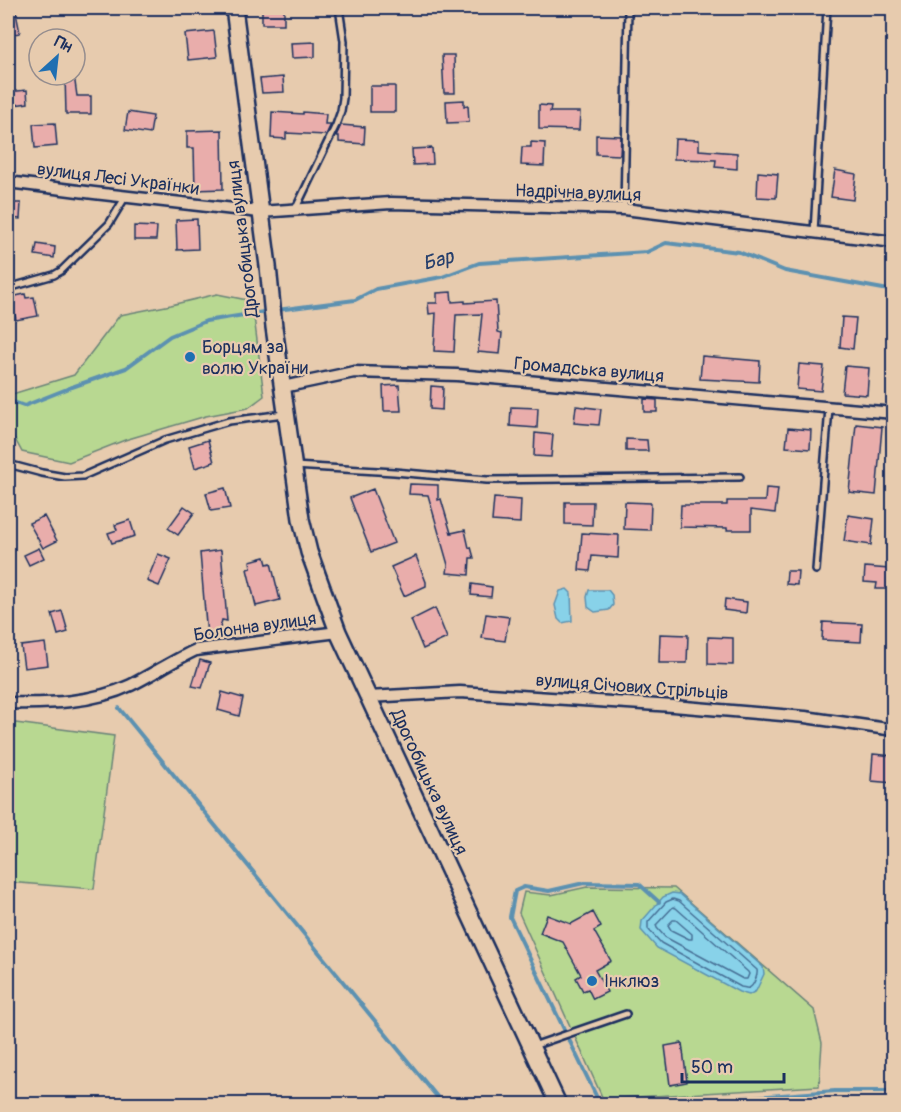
<svg xmlns="http://www.w3.org/2000/svg" width="901" height="1112" viewBox="0 0 901 1112" font-family="Pangolin,sans-serif">
<style>
.green{fill:#b8d891;stroke:#6a8478;stroke-width:1.5}
.water{fill:#88d2e9;stroke:#5c91b1;stroke-width:1.5}
.lines{fill:none;stroke-linecap:round;stroke-linejoin:round}
.shore{stroke:#477096;stroke-width:1.5}
.stream{stroke:#5c91b1;stroke-width:4}
.building{fill:#e9adab;stroke:#1b2f5e;stroke-width:1.5}
.service-casing{stroke:#1b2f5e;stroke-width:10}
.minor-casing{stroke:#1b2f5e;stroke-width:15}
.secondary-casing{stroke:#1b2f5e;stroke-width:20}
.service{stroke:#e7cbae;stroke-width:5}
.minor{stroke:#e7cbae;stroke-width:10}
.secondary{stroke:#e7cbae;stroke-width:15}
.poi-dot{fill:#1f6fb2;stroke:#e7cbae;stroke-width:2}
.labels{text-anchor:middle;dominant-baseline:central;stroke-width:4.5;stroke-linejoin:round;paint-order:stroke}
.street-label{font-size:18px;fill:#1b2f5e;stroke:#e7cbae}
.poi-label{font-size:18px;fill:#1b2f5e;stroke:#e7cbae;text-anchor:start}
.water-label{font-size:20px;font-style:italic;fill:#263f6c;stroke:#e7cbae}
</style>
<rect width="100%" height="100%" fill="#e7cbae"/>
<filter id="ink" filterUnits="userSpaceOnUse"><feTurbulence type="fractalNoise" baseFrequency=".0167" numOctaves="2"/><feDisplacementMap in="SourceGraphic" scale="12" xChannelSelector="R" yChannelSelector="G"/><feConvolveMatrix kernelMatrix="1 2 1 2 8 2 1 2 1" color-interpolation-filters="sRGB"/></filter>
<g filter="url(#ink)">
<path class="green" d="M217 294 252 301 264 396 248 408 206 416 125 440 69 462 22 452 9 428V395L74 375 120 315 171 305Z
M8 722 114 736 94 889 8 882Z
M587 887 674 888 814 1010 822 1043 819 1086 603 1099 519 913 524 892 551 895Z"/>
<path class="water" d="M567 589 571 593 572 621 562 623 558 619 555 605 560 591Z
M589 590H608L612 595 613 605 609 610 595 612 588 607 587 597Z
M672 893 680 894 763 967 764 974 756 991 749 995 739 992 657 948 641 930 642 921 663 897Z"/>
<g class="lines">
<path class="shore" d="M673 899 679 901 757 970C758 974 754 986 749 988 747 989 743 987 741 987L661 943 648 929V922L666 902Z
M673 907 676 908 748 972 749 974 747 979H743L665 937 657 928 656 925Z
M673 920H676L692 934V939H689L671 930 668 925Z"/>
<path class="stream" d="M277 310 355 300 376 289 442 277 479 263 647 252 666 243 739 252 785 271 894 291
M8 403 13 402 24 406 72 387 126 368 170 336 206 321 270 311
M119 708 443 1104
M600 1104 510 917 515 891 524 887 549 891 584 883 639 884 659 902
M660 1104 835 1091H894"/>
</g>
<path class="building" d="M8 8H15L20 33 8 35Z
M262 8H284V24H262Z
M214 31 217 57 188 60 185 34Z
M315 42V57L292 58 291 43Z
M442 55H454L455 93H444Z
M65 75H74L77 96H91V114H66Z
M283 77 284 92 262 93 260 79Z
M370 86H395V112H370Z
M27 90 28 103 8 106V92Z
M464 100V106L468 105 469 122 447 123 446 101Z
M539 105 551 106 550 112H580L579 130 539 129Z
M128 112 153 116 150 134 125 130Z
M272 112 303 114V112L326 114 325 124H331L326 135 286 133V139L271 138Z
M55 123 57 146 35 148 33 124Z
M341 125 365 127 364 144 339 142V136H336Z
M222 130 223 189 195 190 194 148H187V131Z
M596 135 621 136 620 155 596 154Z
M675 139 699 140V150L737 153V169L715 167 716 160 674 159Z
M531 142 545 143 544 166 521 165 522 147H531Z
M432 148 433 164 413 165 412 149Z
M835 170 856 174 853 200 831 197Z
M758 172 778 174 776 198 757 197Z
M8 203H21L20 219 8 218Z
M197 219 198 249 177 250 176 220Z
M134 226 157 227 156 240H134Z
M37 244 55 247 54 258 35 255Z
M451 292 452 302 465 301V303L496 301 498 332 502 333 500 354 478 352 482 314 456 315 454 352 434 351 436 313 429 314 428 303H437V293Z
M25 294 26 298 34 297 38 316 16 320 11 297Z
M842 317 856 318 853 349 840 347Z
M702 356 760 361 759 382 700 379Z
M799 364 824 366 821 391 797 389Z
M845 366 869 368 867 395 842 393Z
M399 385 401 411H384L383 386Z
M431 386 443 387 442 410 430 409Z
M644 399 657 400V412H644Z
M576 406 601 409 599 425 574 423Z
M511 407 538 408 537 428 510 426Z
M856 424 882 427 876 495 849 492Z
M788 428 811 430 810 449 786 447Z
M535 433 553 435 551 457 534 456Z
M626 439 647 440 648 451H626Z
M208 440 214 462 195 468 189 446Z
M410 484 438 485V500L441 499 451 533 465 530 469 548 471 547 474 558H470L469 575 447 573 448 565 428 495 409 494Z
M225 488 230 508 211 511 206 493Z
M766 488 778 489 775 513 751 510V530H727V528L680 527 681 505H727V501H765Z
M373 489 394 543 371 552 350 498Z
M494 498 521 500 520 523 492 521Z
M565 502H593L592 525 565 524Z
M625 502 651 503 650 530 624 529Z
M184 506 194 513 178 535 168 528Z
M848 515 874 519 871 545 844 541Z
M44 516 57 541 43 548 29 523Z
M130 520 135 536 112 543 108 533 117 530 115 525Z
M582 533 619 535 618 558 592 556 590 571 579 570Z
M39 548 44 558 29 565 24 555Z
M221 550 227 621 222 620 218 636H207L200 553Z
M158 554 171 559 159 586 147 581Z
M416 556 426 582V586L404 596 391 567Z
M265 557 267 564 271 563 280 600 256 606 247 569 251 568 250 561Z
M865 567 889 569 888 589H876L877 583 864 582Z
M787 571H798L797 585 786 584Z
M472 584 492 587 491 597 471 595Z
M725 599 747 602 746 613 724 610Z
M435 608 447 638 423 649 411 620Z
M62 611 68 632 58 635 52 614Z
M486 614 509 617 505 641 482 638Z
M823 622 862 624 861 642 822 640Z
M660 634 688 635 687 663H659Z
M708 637 733 638V665L708 664Z
M45 643 48 665 24 668 21 646Z
M200 660 210 663 202 688 192 686Z
M222 692 243 698 239 716 218 710Z
M873 754 894 756V783L871 781Z
M593 912 601 927 594 931 611 961 595 970 607 992 593 999 588 989 583 991 576 978 581 975 563 942 540 933 547 915 571 924Z
M682 1043 687 1082 670 1085 665 1046Z"/>
<g class="lines">
<g class="service-casing">
<path id="service" d="M296 208 336 125 341 111 343 98 344 41 339 8
M624 209 628 8
M814 232 827 8
M8 288 54 275 61 271 109 224 126 196
M8 464 42 473 65 477 83 476 165 440 229 421 284 414
M294 466 394 472 487 480 740 477
M816 570 829 408
M533 1046 626 1014"/>
</g>
<g class="minor-casing">
<path id="minor" d="M8 182 94 193 260 212 391 203 624 209 894 242
M283 387 354 372 457 375 894 413
M368 697 460 692 673 706 805 717 894 730
M8 703C49 704 93 703 131 685 153 674 174 660 196 650L338 632"/>
</g>
<g class="secondary-casing">
<path id="secondary" d="M234 8 268 266 274 327 301 519 309 552 338 632 558 1104"/>
</g>
<use href="#service" class="service"/>
<use href="#minor" class="minor"/>
<use href="#secondary" class="secondary"/>
</g>
</g>
<g class="poi-dot">
<circle cx="190" cy="357" r="6"/>
<circle cx="592" cy="981" r="6"/>
</g>
<g class="labels">
<g class="street-label">
<text transform="translate(118 179) rotate(7)">вулиця Лесі Українки</text>
<text transform="translate(578 193) rotate(2)">Надрічна вулиця</text>
<text transform="translate(243 239) rotate(-97)">Дрогобицька вулиця</text>
<text transform="translate(589 370) rotate(5)">Громадська вулиця</text>
<text transform="translate(255 627) rotate(-8)">Болонна вулиця</text>
<text transform="translate(632 687) rotate(4)">вулиця Січових Стрільців</text>
<text transform="translate(429 782) rotate(65)">Дрогобицька вулиця</text>
</g>
<g class="poi-label">
<text x="202" y="347">Борцям за<tspan x="202" dy="21">волю України</tspan></text>
<text x="604" y="981">Інклюз</text>
</g>
<g class="water-label">
<text transform="translate(438 260) rotate(-15)">Бар</text>
</g>
</g>
<rect width="901" height="1112" fill="none" stroke="#e7cbae" stroke-width="30"/>
<rect x="15" y="15" width="871" height="1082" fill="none" stroke="#1b2f5e" stroke-width="2" filter="url(#ink)"/>
<g transform="translate(57 57) rotate(27)"><circle r="28" fill="#e7cbae" stroke="#958d8e" stroke-width="1.5"/>
<path d="M0-4.5L10 22L0 15L-10 22Z" fill="#1f6fb2"/>
<text y="-9" font-size="16" font-weight="bold" text-anchor="middle" fill="#1b2f5e">Пн</text>
</g>
<path d="M682 1073v9h102v-9" fill="none" stroke="#1b2f5e" stroke-width="3"/>
<text x="691" y="1073" font-size="18" fill="#1b2f5e" stroke="#e7cbae" stroke-width="4.5" paint-order="stroke">50 m</text>
</svg>
